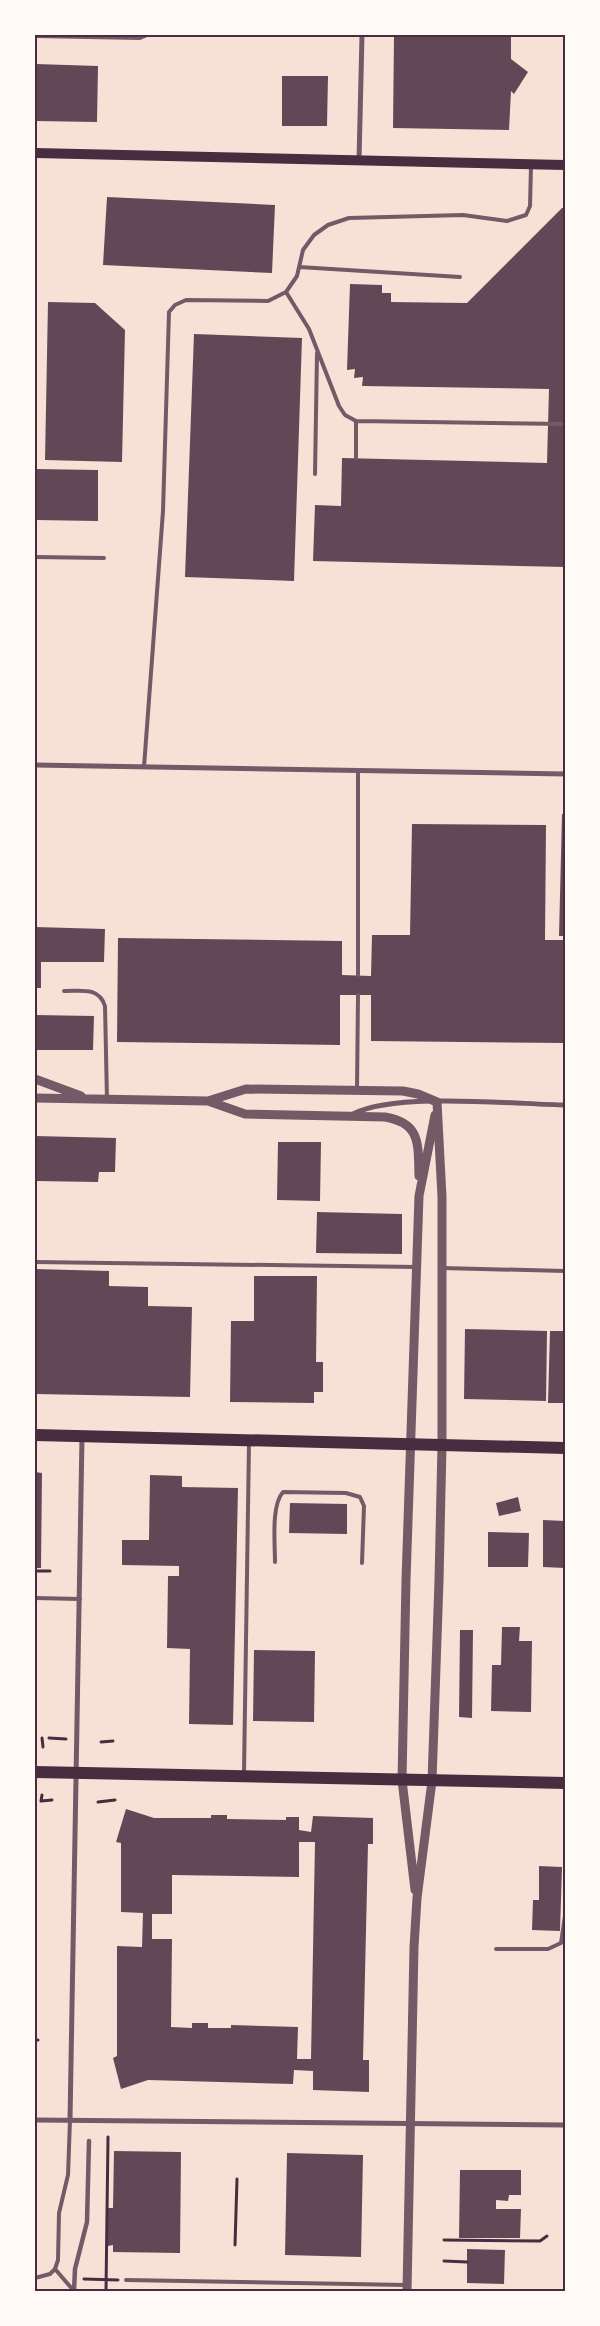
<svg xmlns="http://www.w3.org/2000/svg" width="600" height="2326" viewBox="0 0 600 2326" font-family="Roboto,sans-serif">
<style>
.building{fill:#644757;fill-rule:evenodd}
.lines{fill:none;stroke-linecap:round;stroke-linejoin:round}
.path{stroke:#4a2c40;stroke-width:3}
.service{stroke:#755966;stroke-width:4}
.pedestrian{stroke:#755966;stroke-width:4.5}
.minor{stroke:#755966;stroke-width:5}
.tertiary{stroke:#755966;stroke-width:9}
.secondary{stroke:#4a2c40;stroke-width:10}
.primary{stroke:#4a2c40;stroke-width:12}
.neatline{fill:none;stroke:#4a2c40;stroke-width:2}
</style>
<rect width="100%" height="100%" fill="#f7e1d7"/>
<path class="building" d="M394 35H511V59L528 72 514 94 511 91 509 130 393 128Z
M36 64 98 66 97 122 35 121Z
M282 76H328L327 126H282Z
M107 197 275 205 272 273 103 265Z
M562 208H565V567L313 561 315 505 341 506 342 458 547 463 549 389 362 386 363 377 354 378 355 369 347 370 350 284 382 285V293H391V302L467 303Z
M48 302 95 303 125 330 122 462 45 460Z
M194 334 302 338 294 581 185 577Z
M35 469 98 470V521L35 520Z
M562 814H565V936H559Z
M412 824 546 825 545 940H565V1043L371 1041V995H340V1045L117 1042 118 938 342 941V975L371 976 372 935H410Z
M35 927 105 929 104 962H41V988H35Z
M35 1015 94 1016 93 1050H35Z
M35 1136 116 1138 115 1172H99L98 1182 35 1181Z
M278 1142H321L320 1201 277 1200Z
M317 1212 402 1214V1254L316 1253Z
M35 1269 109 1271V1286L148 1287V1306L192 1307 190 1397 35 1394Z
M254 1276H317L316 1362H323V1392H314V1403L230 1402 231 1321H254Z
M465 1329 547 1331 546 1401 464 1399Z
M550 1331H565V1403H548Z
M35 1472 42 1473 41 1568H35Z
M150 1475 182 1476V1487L238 1488 233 1725 189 1724 190 1649 167 1648 168 1576H179V1566L122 1565V1540H149Z
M518 1497 521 1511 499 1516 496 1503Z
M290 1503 347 1504V1534L289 1533Z
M543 1520 565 1521V1568L543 1567Z
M488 1532 529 1533 528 1567H488Z
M502 1627H520L519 1641H532L531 1712 491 1711 492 1665H501Z
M460 1630H473L472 1718 459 1717Z
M254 1650 315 1651 314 1722 253 1721Z
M126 1809 154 1818H211V1815H227V1819L286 1820V1817H299V1830L311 1832 313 1816 373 1818V1844H368L363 2060H369V2092L313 2090V2071L294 2070 293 2084 148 2080 121 2089 113 2058 117 2056V1946L142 1947 143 1913 121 1912V1843L116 1842ZM299 1842H315L311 2059H297L298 2027 231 2025V2028H208V2023H192V2028L171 2027 172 1939H152V1914H172V1875L299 1877Z
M35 1811H37V1870H35Z
M539 1866 562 1867 560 1931 532 1930 533 1900H539Z
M114 2151 181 2152 180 2253 113 2252V2245L108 2246V2208H113Z
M287 2153 363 2155 361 2257 285 2255Z
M460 2170H521V2195H509L508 2201 496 2200V2209H521L520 2238H459Z
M467 2249 505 2250 504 2284 467 2283Z"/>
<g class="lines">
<path class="path" d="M35 1571H50
M42 1738 43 1747
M49 1738 66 1739
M101 1742 113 1741
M42 1795 41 1801 52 1800
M98 1802 115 1800
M35 2040H38
M35 2137V2136
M444 2240 540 2241 547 2236
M235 2245 237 2179
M444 2261 467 2262
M84 2279 118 2280
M106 2291 108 2137"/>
<path class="service" d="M35 36 140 38 147 35
M299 267 460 277
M286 292 309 329 339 406 345 415 356 421 565 424
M356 458V421
M315 474 317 353
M35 557 104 558
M144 767 163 511 169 312 175 305 186 300 268 301 286 292 297 276 303 250 314 235 328 225 349 218 463 215 507 221 526 215 530 206 531 166
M358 975V771
M64 991C82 991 99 987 105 1006L107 1100
M357 1090 358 995
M35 1262 417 1267
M442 1268 565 1271
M275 1562C275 1544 271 1505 283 1492L346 1493 360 1497 364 1506 362 1563
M35 1598 80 1599
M244 1773 249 1443
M496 1949H548L561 1943 565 1916
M55 2269 74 2291
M35 2278 50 2274 55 2269 58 2260 59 2213 68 2175 70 2120
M126 2280 406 2285"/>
<path class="pedestrian" d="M74 2291 75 2269 87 2222 89 2141"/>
<path class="minor" d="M359 161 362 35
M35 765 565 774
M353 1114C396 1092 512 1104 565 1105
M35 2120 565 2125
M70 2120 82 1437"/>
<path class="tertiary" d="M35 1079 81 1096
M35 1098 208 1101 245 1114 385 1117C421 1123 418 1144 419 1176
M208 1101 246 1089 403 1091 418 1094 437 1102
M415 1890 402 1780 406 1580 419 1196 435 1115
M407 2291 414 1947 417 1898 432 1781 439 1581 442 1445V1197L437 1102"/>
<path class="secondary" d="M35 153 565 165"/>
<path class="primary" d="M35 1435 565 1448
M35 1772 565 1783"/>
</g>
<rect width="600" height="2326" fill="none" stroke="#fffaf5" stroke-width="72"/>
<rect x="36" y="36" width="528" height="2254" class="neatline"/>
</svg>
